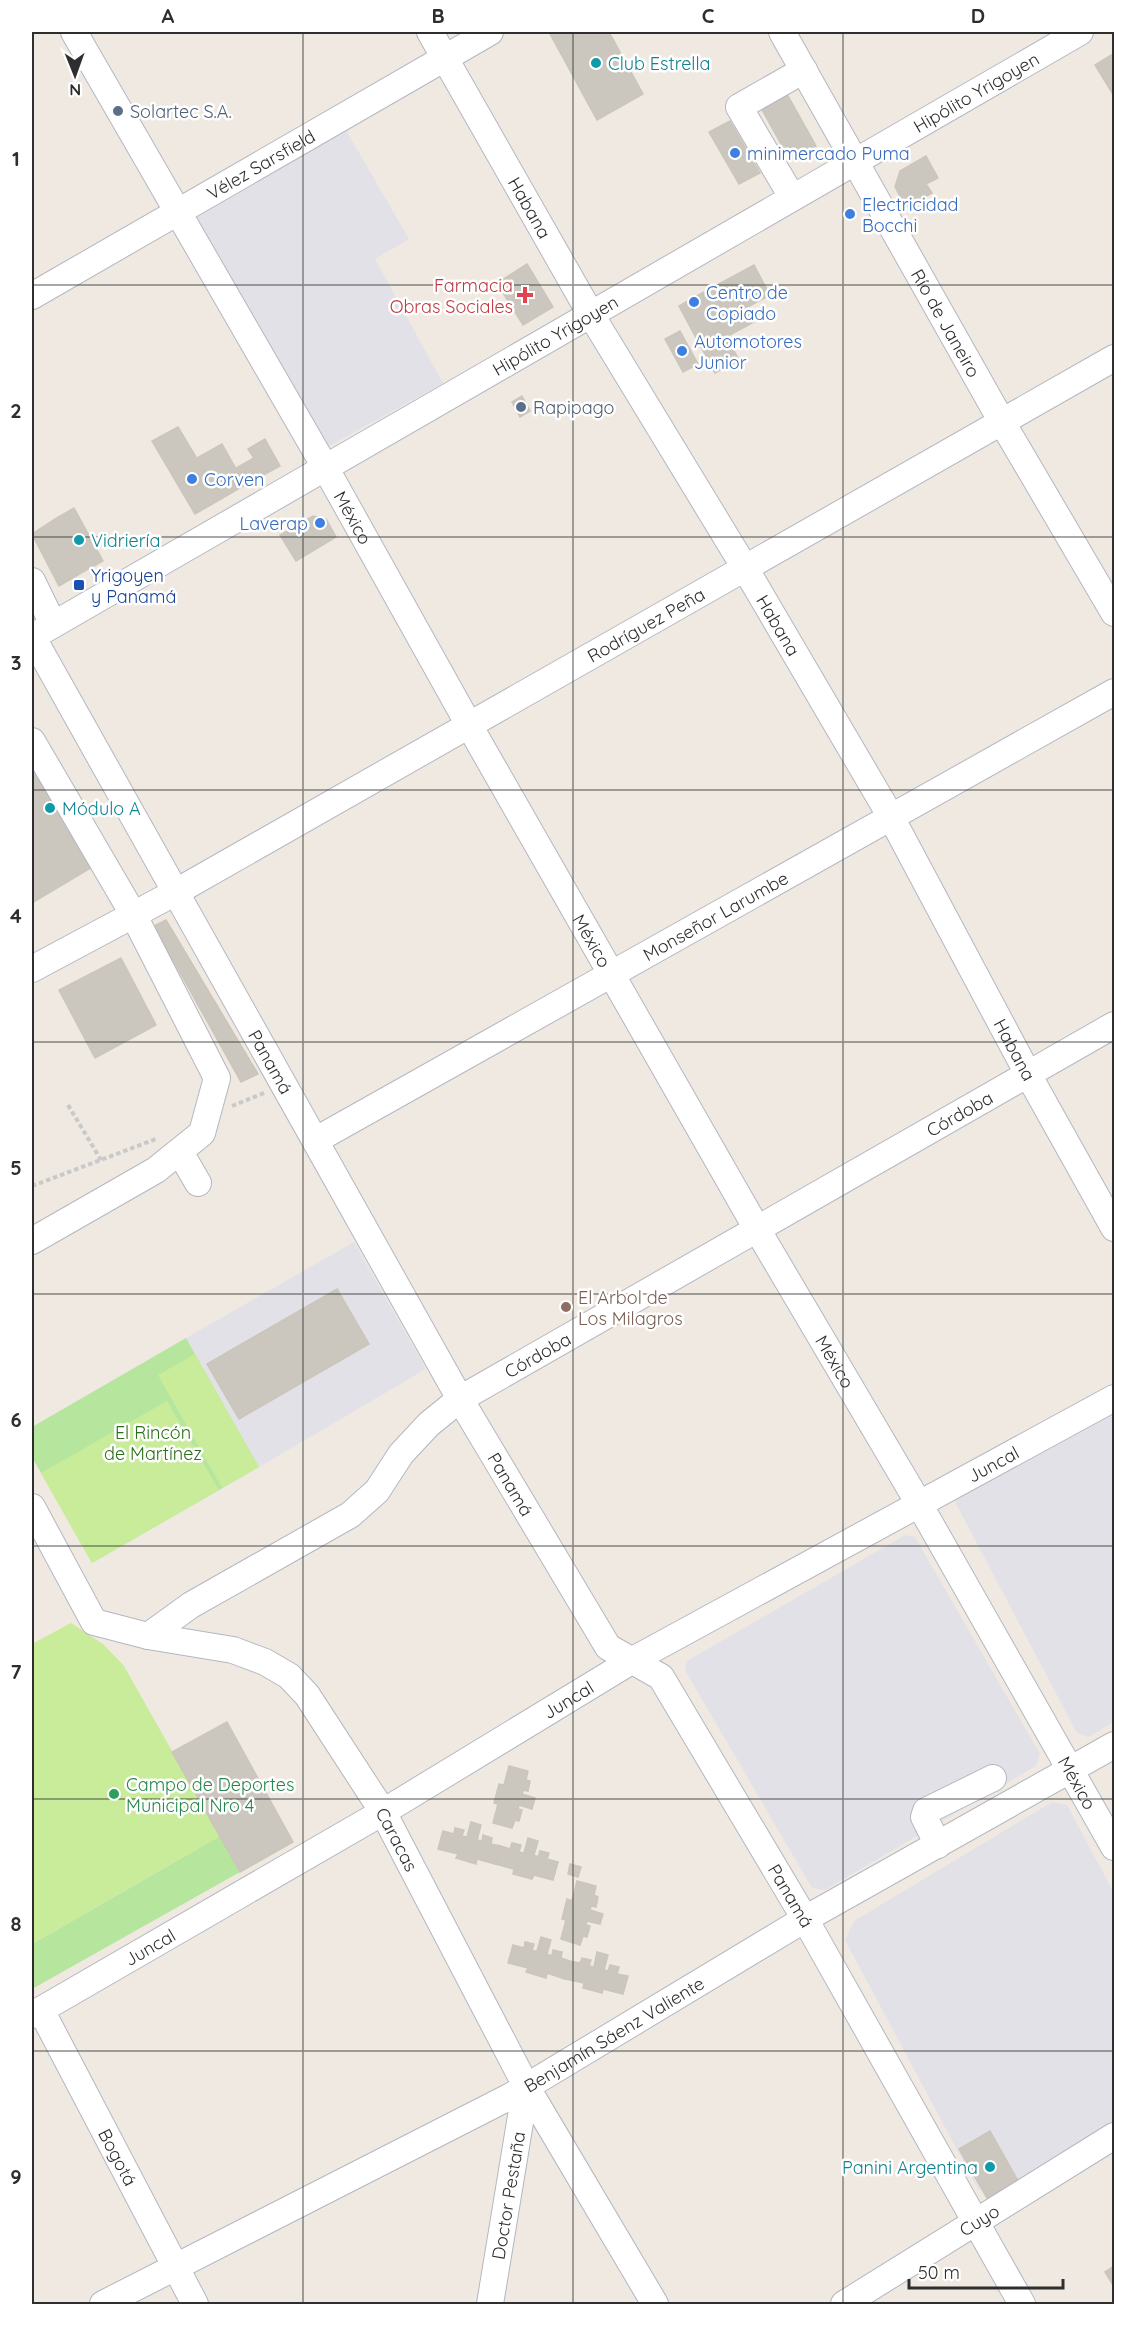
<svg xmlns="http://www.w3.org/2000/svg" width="1146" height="2336" viewBox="0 0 1146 2336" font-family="Quicksand,sans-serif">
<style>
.industrial{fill:#e3e1e8}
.green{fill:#b6e59e}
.pitch{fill:#c9ec9a}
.building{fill:#cbc7bf;stroke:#cbc5ba;stroke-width:1.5}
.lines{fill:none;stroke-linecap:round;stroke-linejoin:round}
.minor-casing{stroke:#b4b7c1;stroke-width:28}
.path{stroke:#c9c9c9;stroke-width:4;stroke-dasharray:4.5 3;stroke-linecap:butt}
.minor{stroke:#fff;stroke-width:26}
.grid{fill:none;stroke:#2e2e2e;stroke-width:1.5;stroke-opacity:0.55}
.culture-dot{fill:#0f9aa8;stroke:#fff;stroke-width:2}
.service-dot{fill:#5c6f8a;stroke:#fff;stroke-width:2}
.shop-dot{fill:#3f7fe0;stroke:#fff;stroke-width:2}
.health-dot{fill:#e0444e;stroke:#fff;stroke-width:2}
.transit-dot{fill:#1a4fb4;stroke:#fff;stroke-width:2}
.education-dot{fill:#8d6e63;stroke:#fff;stroke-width:2}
.leisure-dot{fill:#2e9e5b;stroke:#fff;stroke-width:2}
.labels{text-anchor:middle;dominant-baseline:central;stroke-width:5;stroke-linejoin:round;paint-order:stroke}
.culture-label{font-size:18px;fill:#0d838f;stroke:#fff;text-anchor:start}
.street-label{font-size:18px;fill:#2e2e2e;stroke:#fff}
.service-label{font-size:18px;fill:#4e5e75;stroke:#fff;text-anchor:start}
.shop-label{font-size:18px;fill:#366cbe;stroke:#fff;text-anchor:start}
.health-label{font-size:18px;fill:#be3a42;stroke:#fff;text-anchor:end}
.transit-label{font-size:18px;fill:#164399;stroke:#fff;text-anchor:start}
.education-label{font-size:18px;fill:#785e54;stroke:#fff;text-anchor:start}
.park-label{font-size:18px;fill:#2c6e1b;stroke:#fff}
.leisure-label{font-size:18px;fill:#27864d;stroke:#fff;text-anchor:start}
.neatline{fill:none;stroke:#2e2e2e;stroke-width:2}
.grid-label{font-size:20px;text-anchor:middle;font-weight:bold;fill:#2e2e2e}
</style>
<rect width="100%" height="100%" fill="#efe9e1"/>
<path class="industrial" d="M343 125 409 239 375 259 443 383 331 445 325 446 194 231 195 214Z
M354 1242 426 1369 259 1467 186 1338Z
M1114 1406V1722L1088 1737 1077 1733 954 1500Z
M905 1535 915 1537 1040 1754 1036 1766 825 1890 812 1888 685 1670 687 1661Z
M1052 1802 1067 1805 1114 1893V2120L996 2195 978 2189 845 1940 854 1921Z"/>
<path class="green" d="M186 1338 259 1467 92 1563 32 1457V1427Z
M220 1836 240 1872 32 1989V1944Z"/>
<path class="pitch" d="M195 1354 259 1467 222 1488 158 1375Z
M167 1401 219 1490 92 1563 41 1473Z
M71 1623 103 1644 124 1666 220 1836 32 1944V1644Z"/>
<path class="building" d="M549 32H609L643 94 597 120Z
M1113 54H1114V96L1095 65Z
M787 94 816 146 790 160 761 108Z
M730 121 760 173 739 184 709 132Z
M926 156 938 178 926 184 932 193 906 207 895 187 900 171Z
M527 264 553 307 523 325 497 283Z
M754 265 770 295 746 308 730 278Z
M730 278 754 322 726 337 702 293Z
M702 293 739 360 715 373 679 306Z
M680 331 698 364 683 372 665 339Z
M522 396 530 411 520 417 512 402Z
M178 427 221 499 195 514 152 441Z
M265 439 280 466 245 485 236 468 254 458 248 449Z
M222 444 245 485 221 499 197 458Z
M74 508 103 561 83 572 55 519Z
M313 516 326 519 336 537 296 561 280 535Z
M55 519 83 572 59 586 32 534Z
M32 752 99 863 32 903Z
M166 920 258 1074 241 1082 154 926Z
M121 958 156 1025 95 1058 59 990Z
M337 1289 369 1344 239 1419 207 1364Z
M227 1722 293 1842 240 1872 172 1752Z
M509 1766 528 1771 526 1780 530 1781 528 1791 523 1790 522 1794 535 1798 532 1809 519 1805 518 1809 522 1810 519 1821 515 1820 512 1828 493 1823 498 1804 494 1803 499 1784 504 1785Z
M471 1822 481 1825 477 1840 482 1841 483 1835 492 1838 491 1844 501 1846 495 1864 477 1859 476 1864 456 1858 458 1854 438 1849 443 1831 454 1834 455 1828 464 1830 462 1836 467 1837Z
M528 1838 538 1841 534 1855 538 1857 540 1851 549 1853 547 1859 558 1862 553 1880 534 1875 532 1879 513 1874 514 1869 495 1864 501 1846 510 1849 512 1843 521 1845 519 1852 524 1853Z
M570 1864 581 1867 578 1877 568 1874Z
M577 1881 596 1886 594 1895 598 1897 596 1907 591 1906 590 1910 603 1914 600 1924 587 1921 586 1925 590 1926 587 1937 583 1936 580 1945 561 1939 566 1920 562 1919 567 1899 572 1901Z
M541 1937 551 1940 547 1954 552 1956 553 1950 562 1952 561 1958 570 1961 565 1979 547 1973 546 1978 526 1972 528 1968 508 1963 513 1945 524 1948 525 1942 534 1944 532 1951H537Z
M597 1952 608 1955 604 1970 608 1971 610 1965 619 1967 617 1974 628 1976 623 1994 603 1989 602 1993 583 1988 584 1983 565 1979 570 1961 580 1963 582 1958 591 1960 589 1966 594 1967Z
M990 2131 1021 2186 999 2200 987 2198 959 2149Z
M1114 2266V2287L1105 2272Z"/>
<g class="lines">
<g class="minor-casing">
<g id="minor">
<path id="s1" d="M74 32 325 467 469 725 757 1229 918 1502 1114 1847"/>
<path id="s2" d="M430 32 590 313 745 568 891 817 1029 1076 1114 1228"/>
<path id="s3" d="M782 32 1002 422 1114 613"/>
<path d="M792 197 739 107 804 70"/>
<path id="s4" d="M32 296 490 32"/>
<path d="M32 581 53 624"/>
<path id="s5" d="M32 636 460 1399 608 1647 661 1677 805 1919 1022 2304"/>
<path id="s6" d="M32 637 1080 32"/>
<path d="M32 741 133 914 217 1078 202 1133 156 1170 32 1241"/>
<path id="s7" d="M32 969 176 892 1114 358"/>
<path id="s8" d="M316 1140 1114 692"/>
<path d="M180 1152 198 1183"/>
<path id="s9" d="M32 1507 94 1622 148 1636 233 1650 265 1662 289 1676 307 1695 383 1812 526 2086 655 2304"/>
<path id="s10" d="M148 1636 191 1605 350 1515 377 1491 401 1454 429 1424 460 1399 1114 1025"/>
<path d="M938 1845 924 1817 926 1811 993 1778"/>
<path id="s11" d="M41 2010 195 2304"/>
<path id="s12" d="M32 2015 383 1812 633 1660 1114 1398"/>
<path id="s13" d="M103 2304 511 2096 805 1919 1114 1745"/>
<path id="s14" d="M490 2304 526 2086"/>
<path id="s15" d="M844 2304 1114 2136"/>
</g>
</g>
<path class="path" d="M68 1105 101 1160
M232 1106 264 1093
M32 1186 156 1139"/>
<use href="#minor" class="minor"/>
</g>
<path class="grid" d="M303 32V2304M573 32V2304M843 32V2304M32 285H1114M32 537H1114M32 790H1114M32 1042H1114M32 1294H1114M32 1546H1114M32 1799H1114M32 2051H1114"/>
<g class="culture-dot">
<circle cx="596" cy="63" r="6"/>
<circle cx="79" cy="540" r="6"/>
<circle cx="50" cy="808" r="6"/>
<circle cx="990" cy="2167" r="6"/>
</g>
<g class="service-dot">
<circle cx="118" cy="111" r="6"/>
<circle cx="521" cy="407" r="6"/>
</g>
<g class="shop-dot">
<circle cx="735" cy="153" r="6"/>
<circle cx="850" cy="214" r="6"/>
<circle cx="694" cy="302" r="6"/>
<circle cx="682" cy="351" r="6"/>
<circle cx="192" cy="479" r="6"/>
<circle cx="320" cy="523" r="6"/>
</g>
<path class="health-dot" d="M522 286h6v6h6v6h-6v6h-6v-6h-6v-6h6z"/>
<rect class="transit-dot" x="73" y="579" width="12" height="12" rx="3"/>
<circle class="education-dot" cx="566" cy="1307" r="6"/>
<circle class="leisure-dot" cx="114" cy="1794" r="6"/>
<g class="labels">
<g class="culture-label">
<text x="608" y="63">Club Estrella</text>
<text x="91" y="540">Vidriería</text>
<text x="62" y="808">Módulo A</text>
<text x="978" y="2167" text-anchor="end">Panini Argentina</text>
</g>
<g class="street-label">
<text stroke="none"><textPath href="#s6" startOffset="1090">Hipólito Yrigoyen</textPath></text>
<text stroke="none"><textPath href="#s4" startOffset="264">Vélez Sarsfield</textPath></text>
<text stroke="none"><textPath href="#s2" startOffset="202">Habana</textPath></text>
<text stroke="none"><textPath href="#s3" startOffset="334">Río de Janeiro</textPath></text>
<text stroke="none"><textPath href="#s6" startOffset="604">Hipólito Yrigoyen</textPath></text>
<text stroke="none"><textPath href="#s1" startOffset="560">México</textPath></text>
<text stroke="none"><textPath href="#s7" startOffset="704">Rodríguez Peña</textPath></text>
<text stroke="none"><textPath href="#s2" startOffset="688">Habana</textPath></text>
<text stroke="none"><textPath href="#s8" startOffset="458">Monseñor Larumbe</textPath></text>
<text stroke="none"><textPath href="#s1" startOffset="1046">México</textPath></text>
<text stroke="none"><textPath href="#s2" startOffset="1174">Habana</textPath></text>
<text stroke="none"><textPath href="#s5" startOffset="488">Panamá</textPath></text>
<text stroke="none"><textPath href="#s10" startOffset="972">Córdoba</textPath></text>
<text stroke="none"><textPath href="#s10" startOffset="486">Córdoba</textPath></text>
<text stroke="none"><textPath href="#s1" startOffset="1532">México</textPath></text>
<text stroke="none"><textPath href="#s12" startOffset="1108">Juncal</textPath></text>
<text stroke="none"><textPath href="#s5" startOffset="974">Panamá</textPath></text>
<text stroke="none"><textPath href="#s12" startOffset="622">Juncal</textPath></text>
<text stroke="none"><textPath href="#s1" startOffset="2018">México</textPath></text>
<text stroke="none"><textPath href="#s9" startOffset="531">Caracas</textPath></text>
<text stroke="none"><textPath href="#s5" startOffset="1479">Panamá</textPath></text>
<text stroke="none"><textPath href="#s12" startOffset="136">Juncal</textPath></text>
<text stroke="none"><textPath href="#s13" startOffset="578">Benjamín Sáenz Valiente</textPath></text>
<text stroke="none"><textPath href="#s11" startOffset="166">Bogotá</textPath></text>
<text stroke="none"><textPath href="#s14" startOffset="110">Doctor Pestaña</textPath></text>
<text stroke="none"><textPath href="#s15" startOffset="159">Cuyo</textPath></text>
</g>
<g class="service-label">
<text x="130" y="111">Solartec S.A.</text>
<text x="533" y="407">Rapipago</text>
</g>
<g class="shop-label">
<text x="747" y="153">minimercado Puma</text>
<text x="862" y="204">Electricidad<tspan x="862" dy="21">Bocchi</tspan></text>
<text x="706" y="292">Centro de<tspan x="706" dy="21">Copiado</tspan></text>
<text x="694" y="341">Automotores<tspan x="694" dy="21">Junior</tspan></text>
<text x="204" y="479">Corven</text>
<text x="308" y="523" text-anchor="end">Laverap</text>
</g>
<g class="health-label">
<text x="513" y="285">Farmacia<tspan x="513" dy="21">Obras Sociales</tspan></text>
</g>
<g class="transit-label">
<text x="91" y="575">Yrigoyen<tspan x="91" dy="21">y Panamá</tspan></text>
</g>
<g class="education-label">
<text x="578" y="1297">El Arbol de<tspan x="578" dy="21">Los Milagros</tspan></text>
</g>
<g class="park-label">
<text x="153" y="1432">El Rincón<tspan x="153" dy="21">de Martínez</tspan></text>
</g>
<g class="leisure-label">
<text x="126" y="1784">Campo de Deportes<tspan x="126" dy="21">Municipal Nro 4</tspan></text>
</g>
</g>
<rect width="1146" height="2336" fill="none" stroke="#ffffff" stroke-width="66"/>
<g transform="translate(75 75) rotate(179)" stroke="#ffffff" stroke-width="4.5" paint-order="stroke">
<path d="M0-4.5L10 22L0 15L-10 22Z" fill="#2e2e2e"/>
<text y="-9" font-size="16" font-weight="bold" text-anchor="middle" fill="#2e2e2e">N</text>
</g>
<path d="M909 2279v9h154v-9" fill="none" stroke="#2e2e2e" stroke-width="3"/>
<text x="918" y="2279" font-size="18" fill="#2e2e2e" stroke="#ffffff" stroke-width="4.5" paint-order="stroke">50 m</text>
<rect x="33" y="33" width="1080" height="2270" class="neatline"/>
<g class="grid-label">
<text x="168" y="23">A</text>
<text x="438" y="23">B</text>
<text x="708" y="23">C</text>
<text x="978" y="23">D</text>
<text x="16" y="166">1</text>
<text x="16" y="418">2</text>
<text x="16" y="670">3</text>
<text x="16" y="923">4</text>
<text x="16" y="1175">5</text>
<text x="16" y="1427">6</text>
<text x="16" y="1679">7</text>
<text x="16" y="1931">8</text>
<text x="16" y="2184">9</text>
</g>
</svg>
